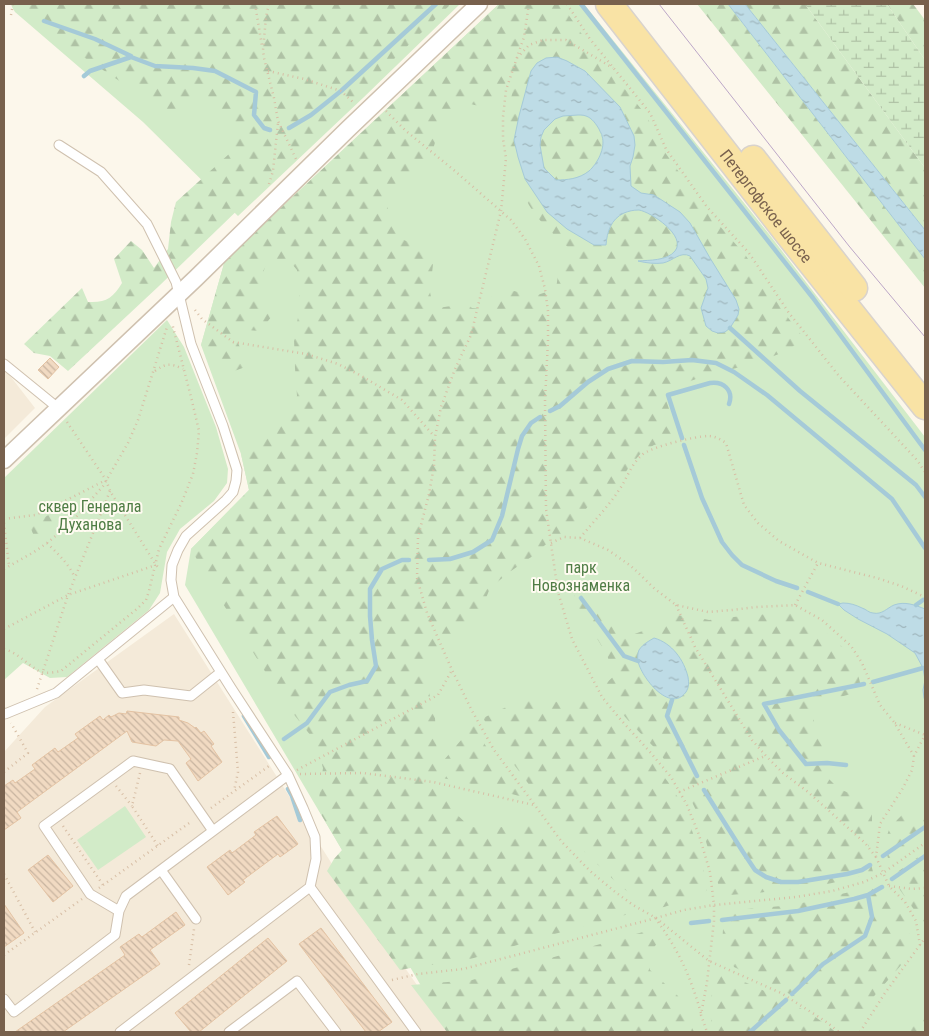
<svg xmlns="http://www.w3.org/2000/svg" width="929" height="1036" viewBox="0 0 929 1036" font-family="'Roboto Condensed',sans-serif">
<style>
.residential{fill:#f4ead9}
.green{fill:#d2ebc8}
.forest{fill:url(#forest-firs);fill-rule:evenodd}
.wetland{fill:url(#wetland-marsh)}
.water{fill:url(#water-ripples);stroke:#a5cad8;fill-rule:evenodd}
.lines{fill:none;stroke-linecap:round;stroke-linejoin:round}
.stream{stroke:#a5cad8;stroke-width:4.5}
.building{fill:url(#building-back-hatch);stroke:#e4c3a3}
.service-casing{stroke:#cfc1af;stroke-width:11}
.minor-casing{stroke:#cfc1af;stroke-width:19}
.primary-casing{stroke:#d9d3cd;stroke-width:29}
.path{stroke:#d7bea5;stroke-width:2.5;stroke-dasharray:1 4;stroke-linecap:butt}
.service{stroke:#fff;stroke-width:9}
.minor{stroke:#fff;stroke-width:16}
.primary{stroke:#f9e3a5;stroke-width:26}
.tram{stroke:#bca7c7;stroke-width:1}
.labels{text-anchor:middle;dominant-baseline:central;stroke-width:4;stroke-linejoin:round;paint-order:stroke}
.street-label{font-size:16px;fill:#78614d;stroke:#fffbf1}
.park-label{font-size:16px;fill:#4f7d45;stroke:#fffbf1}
</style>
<defs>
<pattern id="forest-firs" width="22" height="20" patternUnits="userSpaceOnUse" patternTransform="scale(1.25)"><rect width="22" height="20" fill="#d2ebc8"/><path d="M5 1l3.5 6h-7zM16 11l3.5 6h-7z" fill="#afc2a5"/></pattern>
<pattern id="wetland-marsh" width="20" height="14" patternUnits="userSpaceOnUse" patternTransform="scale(1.25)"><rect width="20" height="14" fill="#d2ebc8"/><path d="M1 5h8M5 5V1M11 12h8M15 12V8" fill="none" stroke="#afc2a5"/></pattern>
<pattern id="water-ripples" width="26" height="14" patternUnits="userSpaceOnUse" patternTransform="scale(1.25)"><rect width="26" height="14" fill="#bedce6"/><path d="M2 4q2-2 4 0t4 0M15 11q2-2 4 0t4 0" fill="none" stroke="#9fb6bd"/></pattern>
<pattern id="building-back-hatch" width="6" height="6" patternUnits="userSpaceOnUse" patternTransform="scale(1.25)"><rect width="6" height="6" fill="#f1dac2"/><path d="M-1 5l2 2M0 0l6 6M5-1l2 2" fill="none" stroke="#c8b4a0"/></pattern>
</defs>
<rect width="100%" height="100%" fill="#fcf7eb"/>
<path class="residential" d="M4 368 35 408 4 439Z
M174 614 332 864 450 1032H4V752L45 707Z"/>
<path class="green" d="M11 4H460L364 97 238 216 143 122 15 12 12 7Z
M499 4H584L769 234 925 437V1032H450L438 1015 342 850 185 585 191 549 249 490 241 454 201 345 225 260Z
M167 320 184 347 216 427 228 469 227 483 214 501 180 529 167 552 160 593 149 610 67 677 50 678 23 663 4 680V478Z
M125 806 146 837 98 870 77 840Z"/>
<path class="forest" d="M27 4H451L159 286 68 371 50 356 34 353 24 344 82 288 88 302C106 303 113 298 122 283L114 259 131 241 142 250 154 268 168 249 171 222 176 202 229 154 238 128 202 90 178 120 76 52 50 29 34 25 27 7Z
M499 4H561L590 46 646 115 664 151 705 209 746 256 786 315 805 340 779 354 749 365 707 375 663 391 679 439 654 445 641 453 627 470 618 487 609 495 595 498 567 532 545 545 537 553 511 571 490 588 480 613 446 639 424 671 435 718 438 767 474 725C488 752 504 774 523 797L481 786 433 776 429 787 441 789 452 810 469 826 488 830 519 823 532 826 556 845 587 876 627 910 629 914 565 931 467 960 416 967 400 970 327 871 334 859 342 850 318 809 320 789 323 768 315 741 284 702 212 586 191 549 249 490 241 454 254 441 286 420 297 396 295 368 294 338 300 307 297 270 288 259 267 260 257 294 272 316 260 331 237 329 235 336 248 366 226 374 201 345 225 260ZM510 72H517L506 120 511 154 518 157 514 140 519 117 527 89 528 81 596 82 620 107 634 136 635 145 633 157 630 166 631 186 641 193 654 195 680 212 690 223 710 258 736 300 706 326 701 308 708 288 706 279 690 256C680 251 680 257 672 260 662 264 650 264 640 261 651 258 665 261 673 252 690 237 648 205 628 211 619 214 613 220 609 229 609 231 608 234 607 236 604 240 598 243 594 245L567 229 547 212 533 191 527 193 525 197C534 218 553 234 570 249L569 259 558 275 556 289 534 296 514 291 491 297 483 309 472 308 463 301 451 306 438 308 432 302 430 292 433 264 423 249 402 239 391 223 387 205 389 188C393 185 398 182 402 180 413 173 421 174 429 160 432 156 433 150 434 146 437 135 444 116 452 108 464 95 484 114 494 103 502 94 506 83 510 72Z
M697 4H728L925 259V288Z
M745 4H805L925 168V230Z
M887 4H913L925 20V60Z
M578 115C581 115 584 115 586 116 592 118 596 124 599 129 600 132 602 134 602 136 606 148 597 164 589 171 579 179 567 180 555 180L544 168 540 145 541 137 544 130 555 119 563 116Z
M79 499C72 515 51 532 37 543L28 522 39 520Z
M580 589 599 608 611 626 629 636 648 629 666 615 691 616 709 620 742 616 796 612 818 626 846 650 857 670 862 691 825 701 814 713V730L822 745 824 763 828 778 839 789 857 796 872 811V823L868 852 873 872 860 876 828 884 778 891 729 895 720 891C714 868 708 846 700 824 698 817 696 809 692 802 684 785 672 769 660 754 641 732 617 713 603 686L614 676 607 655 575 602 574 590ZM655 638 661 640 678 654 661 695 650 683 643 672 638 651 646 643Z
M523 699 562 702 588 700 603 706 655 765 668 782 677 796 686 813 701 857 707 890 700 895 664 907 655 908 645 904 620 886 567 835 500 746 483 718Z
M925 807V836L895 857 888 858 884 844 890 827 905 812 921 810Z
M925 852V925L895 883 896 873Z
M872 884 888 895 907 924 912 946 902 964 875 995 848 1031 804 1001 734 967 722 947 724 911 793 905 863 889Z
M643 932 658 942 649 954 650 970 678 996 694 1032H447L411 985 472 980Z
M727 974 791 1003 814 1016 836 1032H712C710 1012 709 993 717 975Z
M925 1011V1029L918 1032H902L908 1021Z"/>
<path class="wetland" d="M805 4H887L925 60V168Z"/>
<path class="water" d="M728 4H745L925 230V259Z
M557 57 567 61 585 71 620 107 634 136 635 145 633 157 630 166 631 186 641 193 654 195 680 212 690 223 710 258 736 300 739 309 738 315 730 328 725 332 718 333 712 331 706 326 701 308 708 288 706 279 690 256C680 251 673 261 663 263 655 264 646 263 638 261 649 260 667 261 675 251 687 236 651 212 639 210 633 210 629 211 624 213 611 219 607 232 606 245H594L567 229 547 212 525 179 518 157 514 140 519 116 531 71 537 63 546 58ZM578 115C581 115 583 115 586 116 592 118 596 124 599 129 600 132 602 134 602 136 606 148 597 164 589 171 579 179 567 180 556 180L544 168 540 145 541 137 544 130 555 119 563 116Z
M843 603C850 603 856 605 862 608 866 609 869 613 873 613 882 615 887 608 894 605 905 601 915 605 925 609V700L924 698 923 690 925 680 923 668 915 653 887 634 858 619 844 610 838 604Z
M654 638C672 643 684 660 688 677 689 683 689 687 686 692 670 714 641 677 638 661 637 658 638 652 639 650 643 644 649 641 654 638Z"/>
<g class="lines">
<path class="stream" d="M581 4 813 298 925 450
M44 21 95 39 131 56
M84 76 90 71 131 57 155 66 193 68 215 71 256 92 254 115 264 128 270 130
M289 128 311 115 341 91 436 4
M730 328 800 391 916 485 925 497
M550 411 560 406 588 382 608 369 632 361 663 362 692 360 716 363 734 372 767 395 892 499 925 548
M682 438 668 395 710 383C723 381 734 390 729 404
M684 445 702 498 722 542 732 555 742 565 776 581 797 588
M429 560 450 559 473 552 492 540 502 516 518 449 522 436 531 423 540 417
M808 592 838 604
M581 598 624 656 638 661
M916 605 923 600
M873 682 923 668
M672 700 667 716 697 776
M244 716 269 757
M284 739 307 723 330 692 349 685 367 681 376 666 372 640 370 616V589L382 569 402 560H409
M846 765 827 763 806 764 779 730 764 704 864 684
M288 789 292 796 300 820
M704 790 743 852 755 870 766 877 781 882H798L847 874 862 870 870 865
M883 856 925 827
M892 879 925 856
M722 920 798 911 854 899 868 895 882 887
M691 923 709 921
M792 994 823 964 865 936 872 917 868 895
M750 1032 786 1000"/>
</g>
<path class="building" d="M50 358 59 367 48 379 38 370Z
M127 711 179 717V720L188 723 195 728 196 727 201 733 204 731 214 744 211 746 222 762 198 781 186 763 191 759 178 741 164 740 156 746 132 742 127 731 17 812 21 818 4 830V786L13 780 15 783 35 769 32 765 55 748 58 752 78 738 75 734 100 716 103 720 109 715 111 717 119 713 126 714Z
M277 816 298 844 280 857 278 854 243 880 245 882 228 895 207 867 230 850 232 853 256 835 254 832Z
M48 855 73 886 53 902 28 870Z
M4 904 24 933 4 947Z
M176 912 185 925 150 950 160 964 63 1032H15L125 955 120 947 139 934 142 937Z
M321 928 392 1022 378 1032H366L299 944Z
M268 938 287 961 199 1032H191L175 1013Z"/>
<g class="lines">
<g class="service-casing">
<path id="service" d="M59 145 101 172 147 224 176 282 191 344 223 426 237 470 236 481 233 492 226 500 186 536 178 550 172 565 171 580 174 597 231 688 288 775 303 808 315 837 316 859 310 887 120 1032
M4 364 58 408
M98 659 122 693 144 690 191 696 221 672
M4 713 5 714 56 693 174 597
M161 870 196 919
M310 887 416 1032
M119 911 90 894 44 826 133 761 170 769 213 831
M4 999 14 1012 115 935 119 911 126 896 288 775
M229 1032 297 981 336 1032"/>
</g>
<g class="minor-casing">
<path id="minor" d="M4 460 196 278 348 129 479 4"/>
</g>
<g class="primary-casing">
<g id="primary">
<path id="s1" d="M609 4 789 235 925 406"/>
<path d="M753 159 854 288"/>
</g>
</g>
<path class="path" d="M255 4 262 46
M269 4 266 17 263 50 264 58 274 98 278 121 296 159
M529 4 524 37 506 90 503 117V139L506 158 501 211 471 335 455 369 441 407 435 437 434 466 429 494 418 537 417 578 427 613 452 670 471 709 494 750 562 842 590 871 614 891 633 905 656 918 684 910 714 905 796 897 832 891 864 882 883 873 925 843
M567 4 590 39 650 113 666 149 707 207 749 253 789 313 839 376 917 460 925 472
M11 15 13 4
M517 58 529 45 543 40H566L613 68
M268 71 304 79 341 91 355 104
M386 111 406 131 455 171 511 220 525 239 539 266 545 289 548 311V340L545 401 546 509 558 592 572 639 602 697 621 720 650 752 671 777 687 805 699 835 710 872 714 905V921L707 982 701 1015 707 1032
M269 184 273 171 278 123
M195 310 202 319 233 342 306 354 338 364 358 374 402 400 434 436
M155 371C166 363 171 363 183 369
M67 422 106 480 110 491 156 565 160 569
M4 519 35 515 49 509 104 481
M4 523 9 566
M580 538C593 522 608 507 619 490 627 479 631 464 642 455 650 447 696 436 708 436 715 436 720 439 726 443L744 505 758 523 779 541 818 563 877 578 901 586 925 597
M47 543C58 554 69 564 75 578
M551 543 564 537 580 538 608 550 631 566 655 589 676 605 708 612 732 610 756 607 795 605 822 620 851 646 862 663 880 705 894 722 914 756
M4 569 34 552 47 543 70 524 103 486 128 443 138 420 167 327
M676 605 695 647 752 740 766 756 783 773 808 792 865 843 876 857
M795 605 818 563
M4 629 68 595 156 565
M4 649C19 653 28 666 41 672 47 674 55 672 61 671L138 608 146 600 149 591 159 549 181 504 193 474 197 453 199 431 192 401 172 323
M37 689 68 595 110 491
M233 712 238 772 234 791
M895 723 925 735
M297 770 438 695 452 670
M4 772 28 753 11 723
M140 773 132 806 158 846
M300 774 363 773 433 782 534 805
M116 786 132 806
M679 792 765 756
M211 808 269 766
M63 826 103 885
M4 874 35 932
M889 886 912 889 925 888
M99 888 192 821
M656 918 709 961 781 993 825 1021 839 1032
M658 922C680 953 690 976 701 1013
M920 945 916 921 905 902 889 886 876 857 880 824 903 788 912 770 914 756 925 735
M4 955 82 899
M189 965 194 929
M392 980 418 974 463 969 656 918
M860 1032 885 993 925 938"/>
<use href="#service" class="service"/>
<use href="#minor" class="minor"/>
<use href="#primary" class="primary"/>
<path class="tram" d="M659 4 849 246 925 337"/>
</g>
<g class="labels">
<g class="street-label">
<text stroke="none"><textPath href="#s1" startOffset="256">Петергофское шоссе</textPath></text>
</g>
<g class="park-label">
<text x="90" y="506">сквер Генерала<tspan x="90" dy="18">Духанова</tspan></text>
<text x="581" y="567">парк<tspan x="581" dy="18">Новознаменка</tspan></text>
</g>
</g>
<rect width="929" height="1036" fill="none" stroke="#78614d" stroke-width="10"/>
</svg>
